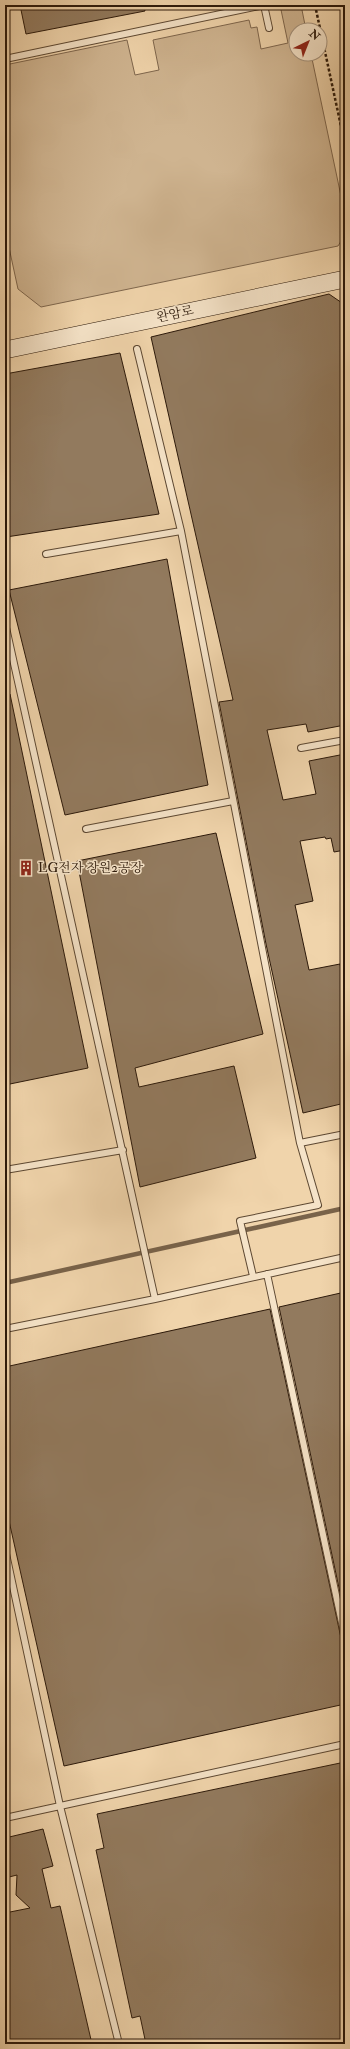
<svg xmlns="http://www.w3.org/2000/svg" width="350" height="2049" viewBox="0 0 350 2049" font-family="'IM FELL Double Pica','Noto Serif KR',serif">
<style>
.green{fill:#cfb490;stroke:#7e664d}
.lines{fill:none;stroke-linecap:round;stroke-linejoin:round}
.stream{stroke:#79634a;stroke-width:4.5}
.building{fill:#927a5e;stroke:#2c190a}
.service-casing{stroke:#5d4832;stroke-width:8}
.secondary-casing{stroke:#2c190a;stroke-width:18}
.path{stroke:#2c190a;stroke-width:2.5;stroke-dasharray:3 2;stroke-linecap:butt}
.service{stroke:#f5e3c8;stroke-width:6}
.secondary{stroke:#f5e3c8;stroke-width:17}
.labels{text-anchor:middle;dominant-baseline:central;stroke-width:3;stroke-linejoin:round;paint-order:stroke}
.street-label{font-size:13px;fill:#2c190a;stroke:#f5e3c8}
.poi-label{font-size:13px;fill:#2c190a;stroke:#f5e3c8;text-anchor:start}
</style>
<rect width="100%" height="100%" fill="#f0d4ab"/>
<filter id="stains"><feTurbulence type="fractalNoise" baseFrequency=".005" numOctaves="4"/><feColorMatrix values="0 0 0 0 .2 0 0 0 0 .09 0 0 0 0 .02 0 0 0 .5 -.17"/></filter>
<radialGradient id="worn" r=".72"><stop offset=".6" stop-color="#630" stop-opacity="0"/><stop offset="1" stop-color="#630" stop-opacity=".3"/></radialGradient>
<path class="green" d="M280 5H301L306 30H296V54H311L345 215V235L338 246 41 307 18 289 5 229V65L127 40 135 75 159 70 153 40 249 20 251 28 257 27 261 49 288 43Z"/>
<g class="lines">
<path class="stream" d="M5 1283 345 1208"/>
</g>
<path class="building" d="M20 5H144L145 11 26 34Z
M329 294 345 305V725L308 732 306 724 267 730 283 800 316 794 309 761 345 754V850L334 852 331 838 326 839 325 837 300 841 313 901 295 905 309 970 340 964 345 988V1103L303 1113 266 944 219 702 233 700 151 337Z
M120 353 159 514 6 537 5 374Z
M167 559 208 785 65 815 9 590Z
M10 694 88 1068 5 1085V695Z
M216 833 263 1034 135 1068 139 1087 234 1066 256 1158 140 1187 77 861Z
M345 1292V1616L279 1307Z
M270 1309 341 1638 345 1641V1704L64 1766 5 1503V1367Z
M345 1762V2044H146L140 2016 132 2018 96 1850 104 1848 97 1814Z
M43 1829 53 1866 42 1869 51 1908 60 1906 92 2044H5V1913L30 1908 16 1895 17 1875 9 1877 7 1869 5 1870V1838Z"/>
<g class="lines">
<g class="service-casing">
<path id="service" d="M264 5 269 28
M5 59 264 5
M137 349 181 531 300 1143 318 1205 240 1221 253 1276
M46 554 181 531
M5 623 155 1299
M301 748 345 740
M86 829 233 801
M300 1143 345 1134
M5 1170 123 1150
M267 1274 345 1637
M5 1329 155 1299 345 1257
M5 1549 60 1806 119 2044
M5 1818 345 1744"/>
</g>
<g class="secondary-casing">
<path id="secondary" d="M5 350 345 279"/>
</g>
<path class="path" d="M315 5 345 145"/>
<use href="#service" class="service"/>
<use href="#secondary" class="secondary"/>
</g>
<defs>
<g id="building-bare" transform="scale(1.2)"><path d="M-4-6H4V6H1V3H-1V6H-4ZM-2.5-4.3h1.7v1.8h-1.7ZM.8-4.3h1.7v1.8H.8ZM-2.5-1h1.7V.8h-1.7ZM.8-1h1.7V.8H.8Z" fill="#8f2418" stroke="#f5e3c8" stroke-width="2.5" paint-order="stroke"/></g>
</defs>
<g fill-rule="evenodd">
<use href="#building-bare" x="26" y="868"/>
</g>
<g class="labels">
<g class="street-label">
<text transform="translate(175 314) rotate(-12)">완암로</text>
</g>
<g class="poi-label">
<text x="38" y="868">LG전자 창원2공장</text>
</g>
</g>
<rect width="350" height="2049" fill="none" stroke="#f0d4ab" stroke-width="20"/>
<rect x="6" y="6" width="338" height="2037" fill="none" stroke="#2c190a" stroke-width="2"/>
<rect x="10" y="10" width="330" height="2029" fill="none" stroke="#2c190a"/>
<g transform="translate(308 42) rotate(43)"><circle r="19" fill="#f5e3c8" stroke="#a5927c"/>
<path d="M0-3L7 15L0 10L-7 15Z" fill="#8f2418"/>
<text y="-6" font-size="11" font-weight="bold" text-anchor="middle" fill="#2c190a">N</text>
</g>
<rect width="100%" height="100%" filter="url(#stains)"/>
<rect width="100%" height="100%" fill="url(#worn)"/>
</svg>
